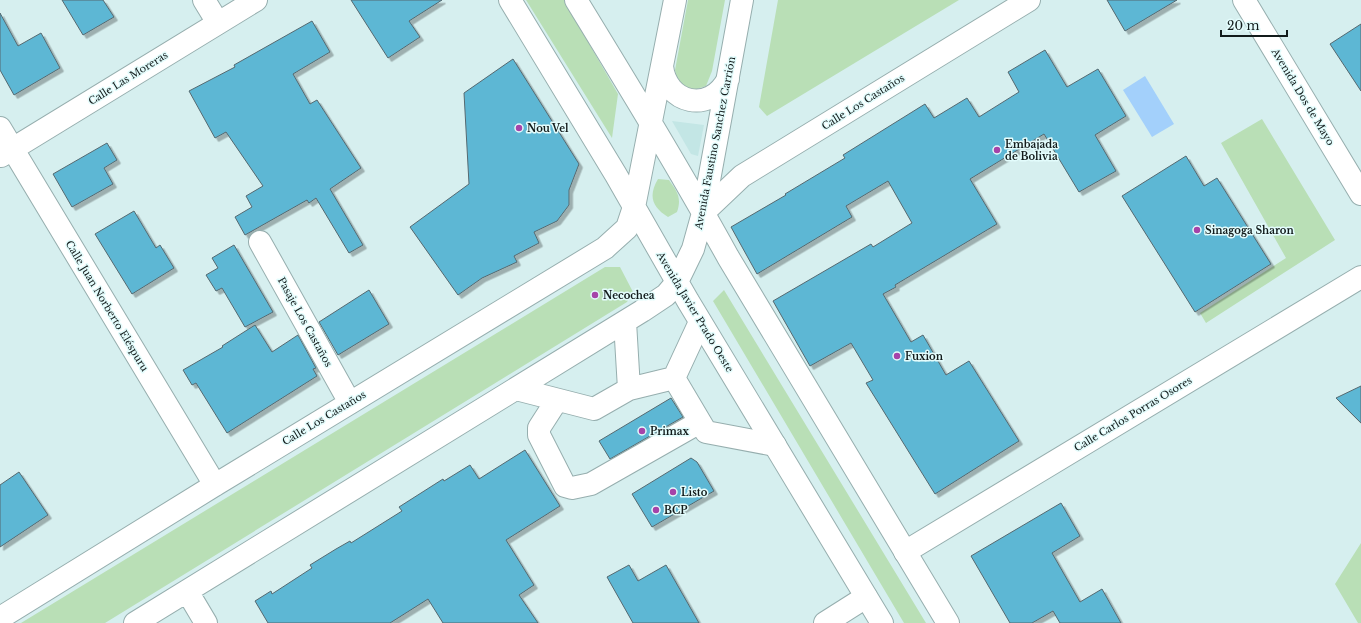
<svg xmlns="http://www.w3.org/2000/svg" width="1361" height="623" viewBox="0 0 1361 623" font-family="'Libre Baskerville',serif">
<style>
.built{fill:#c3e6e5}
.green{fill:#b9dfb6}
.water{fill:#a3d0fb}
.building{fill:#5db7d4;stroke:#556970;filter:url(#shadow)}
.lines{fill:none;stroke-linecap:round;stroke-linejoin:round}
.minor-casing{stroke:#96aeae;stroke-width:24}
.major-casing{stroke:#96aeae;stroke-width:24}
.minor{stroke:#fff;stroke-width:22}
.major{stroke:#fff;stroke-width:22}
.poi-dot{fill:#a643a9;stroke:#e3fcfc;stroke-width:1.5}
.labels{text-anchor:middle;dominant-baseline:central;stroke-width:3;stroke-linejoin:round;paint-order:stroke}
.street-label{font-size:10px;fill:#121b1b;stroke:#e3fcfc}
.poi-label{font-size:10px;font-weight:bold;fill:#121b1b;stroke:#e3fcfc;text-anchor:start}
</style>
<defs>
<filter id="shadow"><feDropShadow dx="3.5" dy="3.5" stdDeviation="0" flood-color="#0004"/></filter>
</defs>
<rect width="100%" height="100%" fill="#d6efef"/>
<path class="built" d="M672 121 704 125 698 156 691 154Z"/>
<path class="green" d="M526 0H564L618 94 612 138Z
M688 0H725L712 71 706 86 691 91 678 84 675 70Z
M778 0H959L767 116 759 107Z
M1262 119 1335 240 1206 323 1200 313 1286 258 1221 143Z
M658 179 669 180C677 191 682 198 677 212L668 217C652 207 648 196 658 179Z
M605 267H620L633 292 627 302 105 623H21Z
M724 290 926 623H904L713 301Z
M1361 543V623H1358L1335 584Z"/>
<path class="water" d="M1145 76 1174 124 1152 137 1123 90Z"/>
<path class="building" d="M62 0H103L114 17 83 35Z
M351 0H442L409 21 420 37 388 58Z
M1107 0H1177L1125 31Z
M0 13 18 46 41 33 60 68 14 95 0 70Z
M312 21 330 52 293 74 310 104 317 100 361 168 330 189 363 245 349 253 316 198 309 203 307 200 245 235 235 217 252 207 246 196 263 186 226 132 215 138 189 91 235 67 234 65Z
M1361 24V91L1330 44Z
M1045 50 1067 87 1098 69 1126 116 1095 135 1116 171 1079 192 1044 134 970 179 997 224 895 285 896 287 883 294 911 342 923 335 946 375 969 361 1019 441 935 494 866 383 873 380 851 343 810 366 773 301 871 244 873 247 912 223 888 181 846 206 852 217 757 274 731 227 786 195 785 194 845 158 843 155 925 104 934 118 967 98 979 117 1019 92 1008 72Z
M513 59 579 164 569 190V205L557 221 534 232 539 243 514 256 517 262 482 278 458 295 410 227 469 184 464 93Z
M107 143 117 160 104 168 113 184 72 207 53 174Z
M1186 156 1204 186 1217 178 1271 264 1195 312 1122 196Z
M134 211 156 248 160 245 174 268 132 294 95 234Z
M234 245 273 312 245 327 222 288 216 291 206 275 218 268 212 258Z
M369 290 389 324 338 355 319 322Z
M255 325 272 352 298 335 316 368 313 369 317 376 227 433 196 383 192 385 183 370 223 347 222 346Z
M1361 386V423L1336 398Z
M671 398 683 417 610 459 599 441Z
M525 450 560 506 506 540 534 585 519 595 538 623H443L428 599 390 623H268L255 601 271 591 272 594 312 568 310 565 336 549 350 541 351 543 402 511 399 507 443 479 444 481 470 465 479 479Z
M691 458 697 462 714 491 652 527 632 494Z
M19 472 48 515 0 547V485Z
M1061 503 1080 536 1052 553 1080 602 1102 589 1121 623H1060L1053 611 1032 623H1010L971 556Z
M629 565 638 581 666 565 699 623H633L607 577Z"/>
<g class="lines">
<g class="minor-casing">
<path id="minor" d="M204 0 218 23
M1244 0 1361 194
M0 128 215 485
M1 156 256 0
M703 213 742 176 1029 0
M260 242 350 403
M700 322 674 378 706 432 775 445
M516 389 594 409 629 389 625 322
M629 389 674 378
M557 400 539 428V435L565 486 572 488 591 484 700 422
M905 552 1361 277
M187 591 206 623
M0 618 215 485 605 248 627 228 634 207
M135 623 642 311 666 295 677 282
M825 623 866 597"/>
</g>
<g class="major-casing">
<path id="major" d="M510 0 616 175 688 301 882 623
M576 0C628 85 680 170 728 257L948 623
M662 66C666 104 710 114 728 79
M634 207 675 0
M677 282 693 249 703 213 742 0"/>
</g>
<use href="#minor" class="minor"/>
<use href="#major" class="major"/>
</g>
<g class="poi-dot">
<circle cx="519" cy="128" r="4"/>
<circle cx="997" cy="150" r="4"/>
<circle cx="1197" cy="230" r="4"/>
<circle cx="595" cy="295" r="4"/>
<circle cx="897" cy="356" r="4"/>
<circle cx="642" cy="431" r="4"/>
<circle cx="673" cy="492" r="4"/>
<circle cx="656" cy="510" r="4"/>
</g>
<g class="labels">
<g class="street-label">
<text transform="translate(128 78) rotate(-32)">Calle Las Moreras</text>
<text transform="translate(1303 97) rotate(59)">Avenida Dos de Mayo</text>
<text transform="translate(863 102) rotate(-32)">Calle Los Castaños</text>
<text transform="translate(715 143) rotate(-79)">Avenida Faustino Sanchez Carrión</text>
<text transform="translate(107 306) rotate(59)">Calle Juan Norberto Eléspuru</text>
<text transform="translate(695 312) rotate(59)">Avenida Javier Prado Oeste</text>
<text transform="translate(305 322) rotate(61)">Pasaje Los Castaños</text>
<text transform="translate(1133 414) rotate(-31)">Calle Carlos Porras Osores</text>
<text transform="translate(324 418) rotate(-31)">Calle Los Castaños</text>
</g>
<g class="poi-label">
<text x="527" y="128">Nou Vel</text>
<text x="1005" y="144">Embajada<tspan x="1005" dy="12">de Bolivia</tspan></text>
<text x="1205" y="230">Sinagoga Sharon</text>
<text x="603" y="295">Necochea</text>
<text x="905" y="356">Fuxion</text>
<text x="650" y="431">Primax</text>
<text x="681" y="492">Listo</text>
<text x="664" y="510">BCP</text>
</g>
</g>
<path d="M1221 30v6h66v-6" fill="none" stroke="#121b1b" stroke-width="2"/>
<text x="1227" y="30" font-size="12" fill="#121b1b" stroke="#e3fcfc" stroke-width="3" paint-order="stroke">20 m</text>
</svg>
